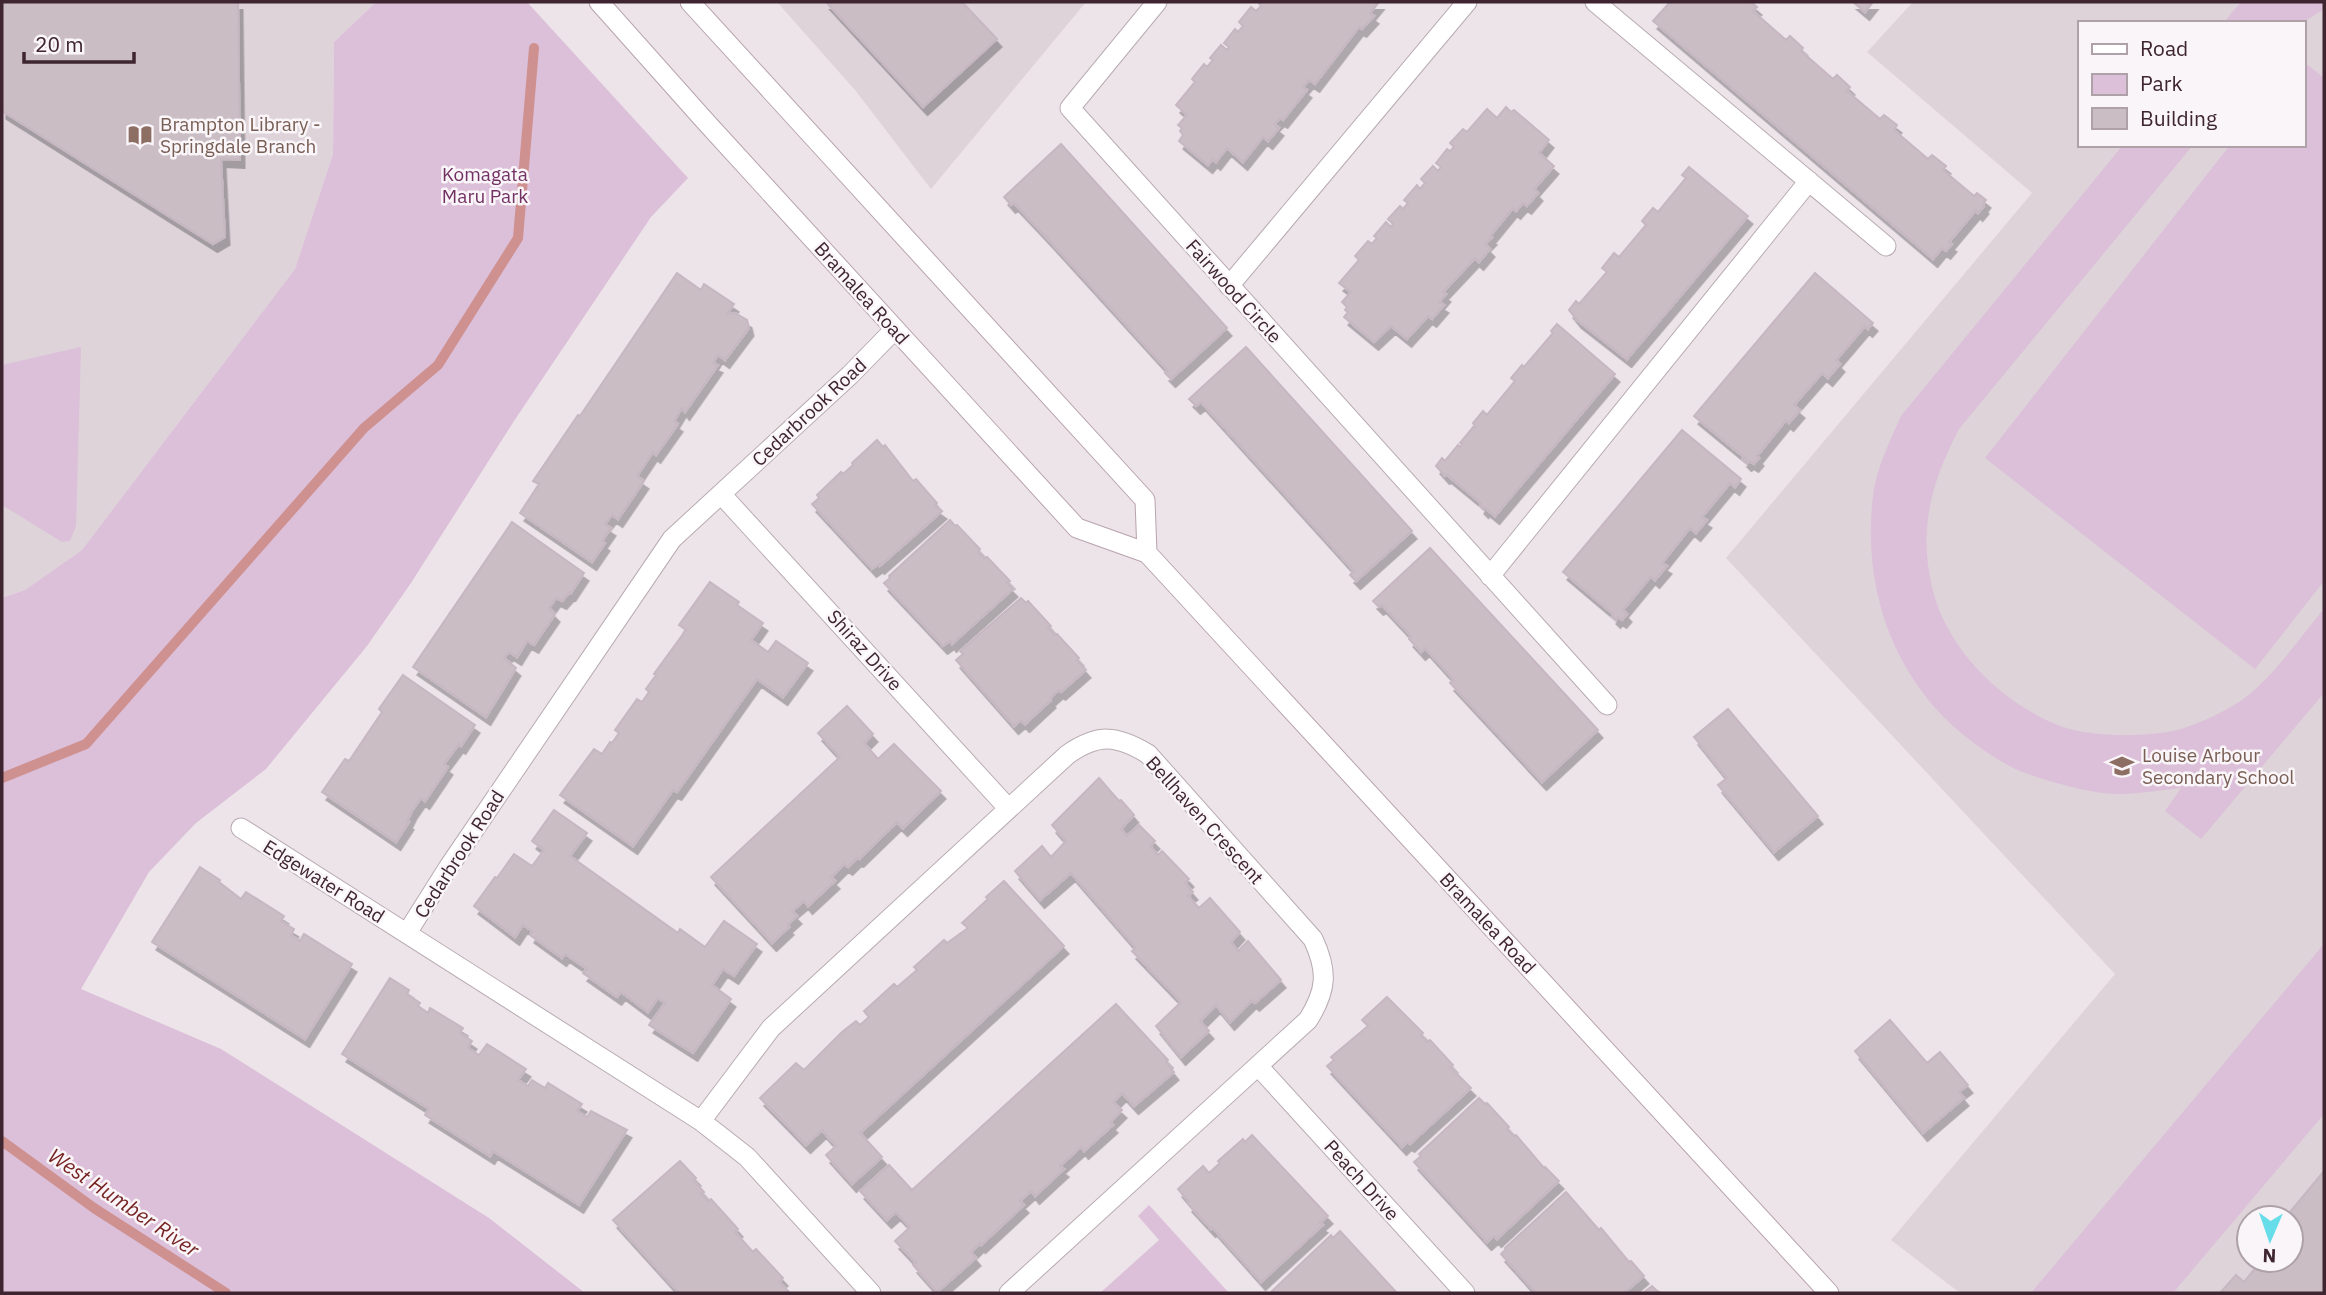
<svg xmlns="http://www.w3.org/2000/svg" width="2326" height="1295" viewBox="0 0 2326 1295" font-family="'IBM Plex Sans',sans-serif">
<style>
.built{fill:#ddd3d9;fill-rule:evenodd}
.green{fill:#dcbfd9}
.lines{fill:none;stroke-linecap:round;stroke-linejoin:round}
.stream{stroke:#ce9190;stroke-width:10}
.building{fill:#cabdc4;stroke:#c6b7c0;stroke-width:2;filter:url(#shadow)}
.minor-casing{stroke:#b8abb1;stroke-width:21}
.secondary-casing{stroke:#b8a3ad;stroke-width:21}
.minor{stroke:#fff;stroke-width:19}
.secondary{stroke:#fff;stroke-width:19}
.labels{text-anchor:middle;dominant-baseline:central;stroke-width:5;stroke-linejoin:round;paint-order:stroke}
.education-label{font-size:19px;fill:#785e54;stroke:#f9f5f8;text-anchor:start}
.park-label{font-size:19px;fill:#723163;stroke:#f9f5f8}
.street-label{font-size:19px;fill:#3e252f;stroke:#f9f5f8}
.water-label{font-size:21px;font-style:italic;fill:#762422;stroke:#f9f5f8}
</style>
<defs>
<filter id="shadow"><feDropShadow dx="4.5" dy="8" stdDeviation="0" flood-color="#0004"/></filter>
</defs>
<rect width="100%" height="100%" fill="#ede4e9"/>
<path class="built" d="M2 2H376L334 42 333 154 295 269 82 550 25 590 2 598Z
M777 2H1086L931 189 855 90Z
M1913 2H2324V1293H1960L1891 1240 2115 974 1726 558 2032 193 1867 52ZM2079 23H2303V145H2079ZM2249 1218H2291V1260H2249Z"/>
<path class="green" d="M376 2H527L688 178 651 217 514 421 411 583 367 646 266 769 196 823 149 872 81 989 221 1049 489 1218 585 1293H2V598L25 590 82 550 295 269 333 154 334 42Z
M2241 2H2324V9L2302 23H2223Z
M2303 61 2324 78V581L2255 669 1985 458 2230 145H2303Z
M2123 145H2193L1959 429C1932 481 1918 528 1932 587 1946 648 1999 700 2055 724 2087 738 2148 738 2181 729 2200 723 2222 713 2239 702 2271 681 2299 638 2324 609V693L2201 839 2165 811 2181 788C2153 791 2124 797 2096 792 2071 788 2044 780 2020 771 2001 763 1982 749 1966 737 1893 679 1862 588 1873 496 1876 469 1890 441 1901 416Z
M81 347 76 526 70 541 62 542 2 505V365Z
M2324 944V1114L2173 1293H2031Z
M1149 1205 1229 1293H1100L1159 1240 1138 1216Z"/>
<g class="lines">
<path class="stream" d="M2 778 86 744 364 428 438 365 518 238 534 48
M2 1141 94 1208 226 1293"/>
</g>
<path class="building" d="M2 2H238L240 160 221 159 225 237 213 244 2 111Z
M826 2H962L997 39 923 107Z
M1379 2 1370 13 1374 16 1362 29 1359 27 1315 84 1309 80 1303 87 1307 90 1283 120 1280 118 1274 124 1279 128 1268 141 1263 137 1243 162 1227 148 1216 162 1213 159 1208 165 1179 141 1183 135 1180 131 1182 128 1178 125 1187 115 1176 105 1195 82 1192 79 1204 64 1207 67 1213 60 1210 58 1221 45 1227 50 1229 47 1224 43 1235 29 1238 32 1243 26 1239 22 1251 7 1256 11 1261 6 1258 2Z
M1670 2H1751L1757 7 1753 11 1786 40 1790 36 1803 48 1801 51 1833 79 1837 75 1850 87 1847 91 1880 119 1884 115 1897 125 1894 130 1928 159 1932 155 1946 166 1943 170 1974 196 1977 193 1986 200 1983 204 1984 206 1978 213 1976 210 1949 242 1952 244 1946 251 1942 248 1933 259 1653 21Z
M1853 2H1873L1865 12Z
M1506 107 1511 112 1514 110 1549 140 1539 153 1554 166 1534 189 1538 193 1527 206 1523 203 1516 211 1513 208 1490 236 1492 237 1485 244 1490 249 1479 262 1475 258 1443 292 1446 294 1439 302 1444 305 1432 319 1428 316 1407 339 1391 326 1374 342 1344 317 1348 312 1345 310 1347 307 1342 302 1351 292 1339 283 1359 260 1355 256 1368 241 1372 244 1377 238 1374 236 1386 222 1391 227 1393 224 1388 219 1400 206 1403 209 1408 203 1404 200 1417 185 1420 189 1425 183 1421 179 1433 166 1438 171 1441 167 1436 163 1447 149 1450 151 1454 147 1450 143 1463 129 1467 132 1487 109 1497 118Z
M1061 144 1227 328 1171 379 1165 373 1168 371 1047 238 1014 203 1011 205 1004 197Z
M1689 167 1748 216 1627 359 1577 320 1569 310 1576 301 1579 304 1607 272 1602 268 1614 253 1619 257 1646 225 1642 221 1653 208 1658 212 1686 178 1682 175Z
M677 273 701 290 704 284 734 304 727 314 735 313 747 320 749 328 725 360 718 355 713 363 718 365 685 412 682 408 674 421 678 424 656 455 653 452 637 476 644 481 618 519 612 515 605 524 611 528 602 541 605 543 592 562 520 513 539 484 533 481 578 415 580 416Z
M1815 273 1873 323 1868 329 1865 326 1836 360 1840 364 1828 378 1822 373 1794 405 1800 410 1789 423 1786 420 1757 456 1759 458 1754 464 1749 461 1747 463 1743 459 1745 458 1694 416Z
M1557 324 1615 374 1495 516 1485 508 1484 510 1480 506 1481 503 1447 475 1445 476 1436 466 1442 458 1445 461 1458 445 1460 447 1462 444 1460 443 1474 426 1476 428 1473 423 1483 411 1487 415 1515 381 1511 378 1522 365 1524 367 1553 333 1551 331Z
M1246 347 1412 531 1356 581 1350 575 1354 571 1201 402 1196 406 1189 399Z
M1682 430 1741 479 1735 487 1730 483 1702 517 1707 520 1696 533 1690 528 1662 563 1667 566 1655 580 1651 576 1623 610 1627 614 1622 620 1618 617 1616 620 1612 616 1613 614 1563 572Z
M877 440 883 447 885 445 913 481 916 479 937 503 935 506 942 511 880 566 879 564 872 569 812 504 819 498 817 495 841 472 843 474 853 465 852 463Z
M950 520 955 526 957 525 980 549 978 552 984 558 987 557 1010 581 1007 583 1013 589 952 644 950 641 943 646 884 583 890 578 889 576Z
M512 522 584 573 571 593 570 592 562 601 556 598 549 608 555 614 534 645 527 641 517 657 509 652 504 658 516 668 486 717 413 667Z
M1430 548 1598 730 1542 782 1450 683 1454 680 1425 648 1421 652 1409 639 1411 636 1382 605 1379 607 1373 601Z
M710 582 739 602 737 605 763 623 751 640 768 652 776 641 808 663 783 697 757 679 677 792 673 790 633 846 560 795 594 749 602 754 610 742 612 743 619 733 615 730 637 699 642 702 649 692 646 689 656 675 654 674 686 630 679 625Z
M1021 598 1026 603 1028 601 1051 626 1048 628 1055 635 1057 634 1079 658 1077 660 1086 670 1061 692 1059 690 1050 698 1051 700 1025 724 1021 720 1014 726 956 660 963 654 960 651Z
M403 675 475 725 461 746 459 744 444 764 448 767 425 801 421 798 412 811 407 821 409 822 396 842 322 792 345 759 349 761 382 712 379 709Z
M847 706 873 734 864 743 878 759 894 744 941 791 903 828 897 822 859 859 857 858 848 867 844 864 831 877 835 881 808 906 804 901 792 911 797 916 787 925 789 927 772 943 711 877 840 757 818 733Z
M1728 709 1818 816 1774 852 1718 785 1727 778 1694 737Z
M1099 778 1119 801 1121 800 1134 815 1121 829 1127 836 1139 825 1155 841 1150 846 1158 855 1162 851 1189 879 1185 883 1193 892 1188 896 1199 908 1210 898 1240 932 1231 942 1238 951 1248 941 1281 980 1255 1003 1252 1000 1230 1022 1216 1005 1200 1021 1209 1031 1181 1057 1156 1026 1181 1002 1132 951 1136 948 1071 873 1040 900 1015 871 1042 846 1051 857 1066 841 1052 825Z
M554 810 587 833 570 856 678 933 680 929 705 947 724 921 757 944 734 976 723 969 712 985 731 999 693 1053 649 1025 665 1003 658 998 648 1012 621 992 617 997 583 973 587 969 565 954 562 958 530 935 532 931 523 925 515 937 474 906 495 877 497 878 514 854 532 866 544 850 532 841Z
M200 867 220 880 219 882 241 899 246 892 284 916 281 921 294 929 291 935 300 941 304 934 352 964 305 1039 152 942Z
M1004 881 1064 946 860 1133 882 1157 852 1184 826 1155 836 1146 822 1130 806 1145 760 1098 796 1063 804 1070 842 1032 856 1021 860 1025 869 1017 864 1011 894 984 897 987 917 970 914 967 944 940 947 943 968 928 962 923 988 899 986 897Z
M390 978 409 990 407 994 420 1003 418 1006 428 1013 430 1008 463 1028 460 1033 472 1041 468 1048 479 1055 487 1044 526 1069 518 1080 528 1086 532 1080 545 1088 548 1083 582 1104 577 1111 587 1117 591 1111 627 1130 579 1205 493 1151 490 1156 425 1115 429 1109 342 1054Z
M1387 997 1423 1033 1421 1035 1427 1042 1430 1040 1453 1065 1450 1067 1471 1088 1410 1144 1407 1142 1402 1147 1327 1066 1334 1060 1331 1057 1368 1026 1362 1020Z
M1116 1004 1168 1060 1166 1062 1174 1072 1134 1106 1122 1093 1113 1102 1122 1110 1110 1122 1113 1125 1084 1151 1081 1147 1060 1166 1064 1169 1035 1196 1031 1191 1020 1201 1024 1205 981 1245 980 1243 971 1252 976 1258 937 1292 913 1265 916 1263 895 1241 910 1227 896 1212 887 1220 860 1191 889 1165 912 1190Z
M1890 1020 1927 1063 1940 1052 1968 1085 1959 1092 1964 1098 1923 1133 1855 1051Z
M1479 1098 1485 1104 1487 1103 1509 1127 1507 1129 1514 1136 1516 1135 1544 1168 1545 1167 1559 1181 1497 1239 1494 1236 1487 1242 1414 1162 1421 1156 1419 1154Z
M1252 1135 1328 1216 1320 1223 1323 1225 1261 1282 1212 1227 1211 1229 1188 1204 1189 1202 1178 1189 1203 1166 1209 1173 1220 1163 1218 1161 1243 1139 1245 1142Z
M680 1161 696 1178 693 1180 704 1192 701 1194 708 1201 711 1199 738 1229 735 1232 753 1252 756 1249 783 1278 779 1282 790 1293H679L613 1220Z
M2324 1171V1293H2220L2236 1275 2244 1282 2262 1260H2291V1218H2285Z
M1566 1192 1599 1230 1601 1228 1629 1262 1631 1261 1644 1276 1624 1293H1536L1501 1254 1506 1249 1505 1248Z
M1340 1231 1397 1293H1274L1272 1291 1331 1235 1333 1238Z
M1652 1286 1657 1291 1661 1293H1643Z"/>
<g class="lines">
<g class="minor-casing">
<path id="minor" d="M1157 2 1070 108 1607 705
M1595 2 1886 246
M1229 286 1467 2
M721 494 1008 808
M1490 576 1809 181
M241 828 701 1121 747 1157 871 1293
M407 933 448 868 672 539 850 375 895 329
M1259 1067 1465 1293
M701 1121 771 1028 1067 755C1098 733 1117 735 1148 754L1313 939C1328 971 1327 990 1308 1020L1009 1293"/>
</g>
<g class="secondary-casing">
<path id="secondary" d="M599 2 705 121 1077 528 1147 553 1829 1293
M690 2 1145 500 1147 553"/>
</g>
<use href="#minor" class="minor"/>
<use href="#secondary" class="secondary"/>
</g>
<defs>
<g id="library-bare" transform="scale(1.89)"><path d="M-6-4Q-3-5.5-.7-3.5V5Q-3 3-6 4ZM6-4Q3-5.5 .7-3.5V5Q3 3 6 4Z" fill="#8d6e63" stroke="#f9f5f8" stroke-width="2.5" paint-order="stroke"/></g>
<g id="school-bare" transform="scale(1.89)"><path d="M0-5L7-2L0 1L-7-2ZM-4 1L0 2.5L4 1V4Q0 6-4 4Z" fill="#8d6e63" stroke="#f9f5f8" stroke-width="2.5" paint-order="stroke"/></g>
</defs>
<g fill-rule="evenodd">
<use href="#library-bare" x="140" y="135"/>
<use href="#school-bare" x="2122" y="766"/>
</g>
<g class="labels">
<g class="education-label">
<text x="160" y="124">Brampton Library -<tspan x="160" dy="22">Springdale Branch</tspan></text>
<text x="2142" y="755">Louise Arbour<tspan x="2142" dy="22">Secondary School</tspan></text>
</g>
<g class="park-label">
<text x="485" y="174">Komagata<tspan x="485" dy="22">Maru Park</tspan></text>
</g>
<g class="street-label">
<text transform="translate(1234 291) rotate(48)">Fairwood Circle</text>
<text transform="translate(862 293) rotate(48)">Bramalea Road</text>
<text transform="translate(809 412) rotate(-43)">Cedarbrook Road</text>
<text transform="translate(865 650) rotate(48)">Shiraz Drive</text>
<text transform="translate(1205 820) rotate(48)">Bellhaven Crescent</text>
<text transform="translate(459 854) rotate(-57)">Cedarbrook Road</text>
<text transform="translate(324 881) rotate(32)">Edgewater Road</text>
<text transform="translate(1488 923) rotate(47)">Bramalea Road</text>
<text transform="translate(1362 1180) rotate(48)">Peach Drive</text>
</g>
<g class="water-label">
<text transform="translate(124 1202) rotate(34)">West Humber River</text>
</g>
</g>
<rect width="2326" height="1295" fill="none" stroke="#3e252f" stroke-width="7"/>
<rect x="2078" y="21" width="228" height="126" fill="#f9f5f8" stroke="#aea2a8" stroke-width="2"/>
<rect x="2092" y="44" width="35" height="10" fill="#ffffff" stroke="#aea2a8" stroke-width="2"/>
<text x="2140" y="56" font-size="21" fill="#3e252f">Road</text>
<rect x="2092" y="74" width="35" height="21" fill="#dcbfd9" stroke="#aea2a8" stroke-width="2"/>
<text x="2140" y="91" font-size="21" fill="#3e252f">Park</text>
<rect x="2092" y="108" width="35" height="21" fill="#cabdc4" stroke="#aea2a8" stroke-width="2"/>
<text x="2140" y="126" font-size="21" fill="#3e252f">Building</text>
<g transform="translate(2270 1239) rotate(182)"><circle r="33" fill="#f9f5f8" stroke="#aea2a8" stroke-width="2"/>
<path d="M0-5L12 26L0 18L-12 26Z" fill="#66dde9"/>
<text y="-10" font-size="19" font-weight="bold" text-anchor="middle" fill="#3e252f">N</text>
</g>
<path d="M24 52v10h110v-10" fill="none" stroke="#3e252f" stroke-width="3.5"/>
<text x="35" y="52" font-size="21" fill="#3e252f" stroke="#f9f5f8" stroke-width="5" paint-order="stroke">20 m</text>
</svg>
